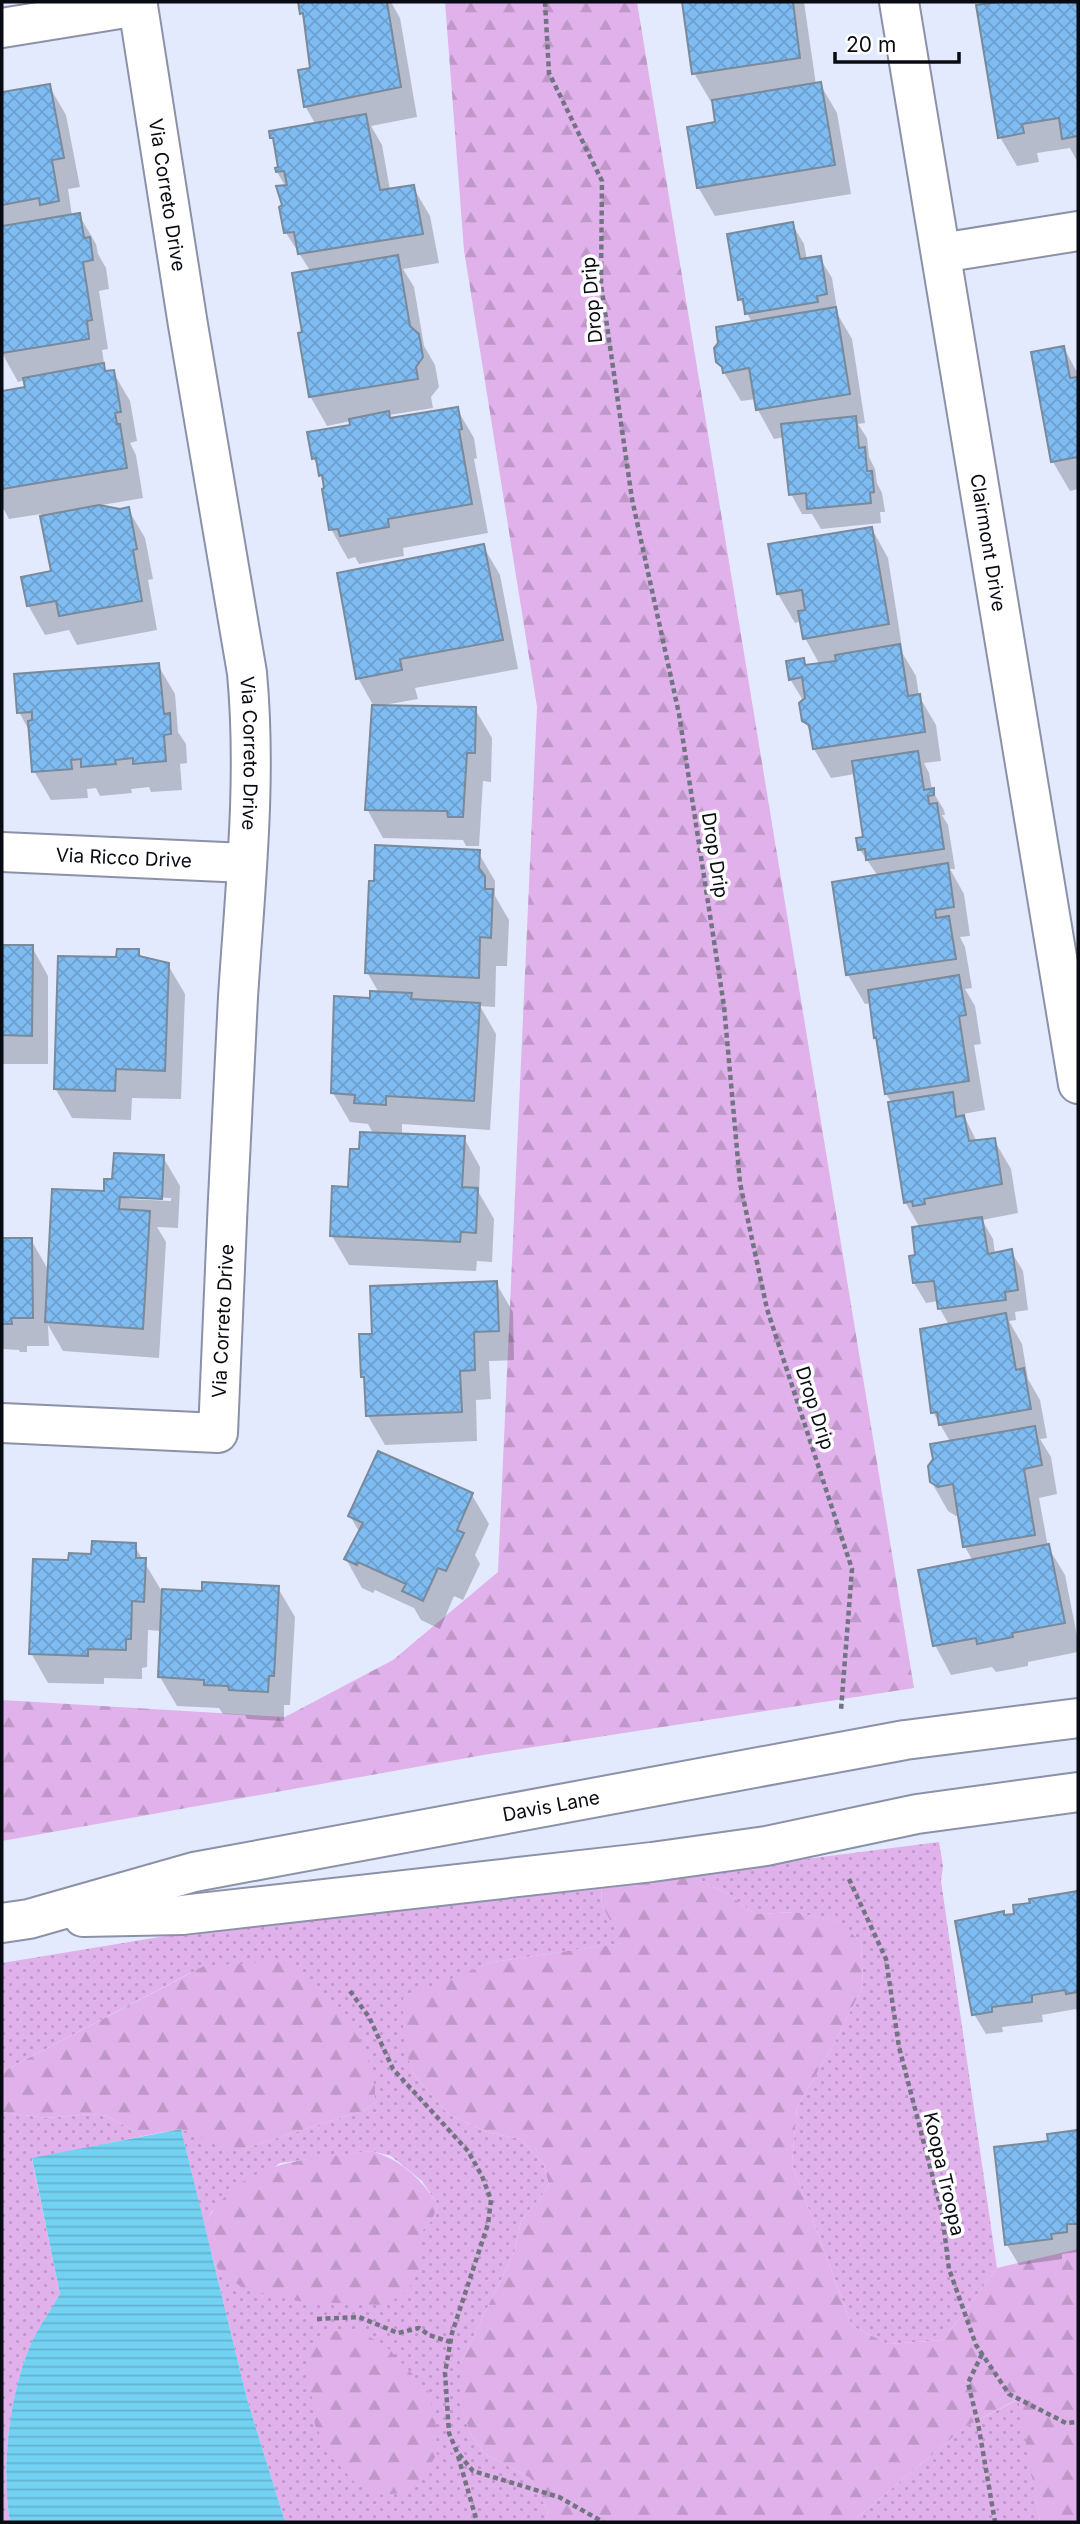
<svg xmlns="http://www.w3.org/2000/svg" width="1080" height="2524" viewBox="0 0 1080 2524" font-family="Inter,sans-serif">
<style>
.green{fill:url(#green-dots)}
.forest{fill:url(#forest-firs)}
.water{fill:url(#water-rules)}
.shadow{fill:#0003;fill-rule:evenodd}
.building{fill:url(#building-cross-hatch);stroke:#788a9b;stroke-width:2}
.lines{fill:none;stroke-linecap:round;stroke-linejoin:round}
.minor-casing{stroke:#8b92a8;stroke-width:42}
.path{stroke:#717582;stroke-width:4.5;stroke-dasharray:5 3.5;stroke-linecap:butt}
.minor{stroke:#fff;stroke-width:38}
.labels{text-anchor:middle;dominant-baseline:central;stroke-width:7;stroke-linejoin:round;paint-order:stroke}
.street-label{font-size:19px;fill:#090b13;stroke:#fff}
</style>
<defs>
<pattern id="green-dots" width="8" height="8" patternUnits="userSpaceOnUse" patternTransform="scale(1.75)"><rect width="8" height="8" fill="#e0b1eb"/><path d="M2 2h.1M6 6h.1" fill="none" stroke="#bf97c9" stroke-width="1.8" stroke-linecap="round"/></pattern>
<pattern id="forest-firs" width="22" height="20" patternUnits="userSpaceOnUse" patternTransform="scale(1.75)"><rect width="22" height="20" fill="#e0b1eb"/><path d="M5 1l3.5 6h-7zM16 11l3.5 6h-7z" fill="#bf97c9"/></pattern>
<pattern id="water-rules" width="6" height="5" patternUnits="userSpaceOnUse" patternTransform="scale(1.75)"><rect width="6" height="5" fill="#73d2f2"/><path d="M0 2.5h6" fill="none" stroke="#62b3cf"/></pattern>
<pattern id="building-cross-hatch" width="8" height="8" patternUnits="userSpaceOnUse" patternTransform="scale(1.75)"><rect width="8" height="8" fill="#7fbcf2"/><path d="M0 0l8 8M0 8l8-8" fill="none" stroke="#6ca0cf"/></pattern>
</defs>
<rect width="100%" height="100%" fill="#e3eafd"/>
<path class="green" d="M939 1842 943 1866 941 1881 997 2268 943 2340 888 2344 852 2326 792 2164 797 2107 835 2042 863 1986 861 1942 838 1922 795 1912 755 1914 728 1894 687 1874Z
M601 1887 602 1905 623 1943 493 1962 403 1999 411 2071 448 2114 487 2132 521 2139 544 2165 549 2186 521 2221 514 2253 460 2364V2401L470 2433 485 2454 530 2478 548 2511 546 2522H285L247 2399 213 2260 219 2271 423 2230 432 2220 438 2205 422 2181 391 2156 371 2151 280 2163 212 2211 204 2225 181 2129 243 2149 365 2110 375 2102 190 1973 2 2072V1963L208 1929Z
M2 2112 46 2118 92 2114 107 2116 143 2136 32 2159 60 2294C50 2312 38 2328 30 2346 9 2396 1 2469 10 2522H2Z
M1019 2399 1040 2522H852L965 2427Z"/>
<path class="forest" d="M445 2H637L914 1688 489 1754 2 1841V1700L285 1717 393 1660 498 1572 537 707 464 250Z
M687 1874 728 1894 755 1914 795 1912 839 1922 861 1942 863 1986 835 2042 797 2107 792 2164 852 2326 888 2344 943 2340 997 2268 1078 2249V2522H1040L1018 2399 965 2427 852 2522H546L548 2511 530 2478 485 2454 470 2433 460 2402V2364L514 2253 521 2221 549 2186 544 2165 521 2139 487 2132 448 2114 411 2071 403 2035V1998L493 1962 622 1943 602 1905 601 1887Z
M282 1961 300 1971 364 2044 375 2087V2102L365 2110 243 2149 222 2147 181 2129 143 2136 107 2116 92 2114 46 2118 2 2112V2072L204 1966Z
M371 2151C402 2160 421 2179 438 2205L432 2220 423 2230 419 2270 412 2284 400 2297 380 2305 298 2301 244 2289 219 2271 213 2260 204 2225C241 2158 305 2160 371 2151Z
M332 2331 360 2332 385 2345 429 2392 436 2426 437 2454 418 2484 404 2493 375 2495 355 2483 331 2456 315 2425 307 2358 313 2342Z"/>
<path class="water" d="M181 2129 247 2399 285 2522H10C1 2469 9 2396 30 2346 38 2327 50 2312 60 2294L32 2158Z"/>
<path class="shadow" d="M300 2H391L400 18 417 117 371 126 382 145 390 190 413 187 430 216 439 263 403 269 414 287 424 346 435 365 439 387 431 397 433 408 389 415 392 420 457 409 474 438 477 458 474 459 488 533 403 548 404 556 359 564 355 557 348 559 331 529 325 482 314 459 309 434 352 426 351 421 327 426 310 396 304 333 311 272 286 233 284 205 286 187 277 172V169L280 168 276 145 272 137 316 125 305 106 312 69 306 19Z
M684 2H804L816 85 820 84 837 113 851 194 715 216 698 187 717 124 714 102H711L694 73Z
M1010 2H1078V163L1070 148 1037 153 1039 162 1017 166 1000 137 978 7Z
M49 86 66 115 80 187 68 189 72 216 79 215 96 244 98 254 106 268 109 289 99 291 108 349 102 350 105 369 107 373 113 372 130 401 137 441 130 443 136 455 143 498 96 506 120 510 128 509 145 538 153 579 148 580 157 630 77 645 69 630 45 635 28 605 53 573 41 514 9 519 2 506V393L27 388 25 380 18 382 2 353V94Z
M792 224 804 244 807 260 820 258 832 278 838 315 852 339 865 423 858 424 867 438 869 457 875 469 877 483 882 493 885 512H880L881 523 821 529 812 514H802L791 494 785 437 774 439 758 410 756 399 741 401 717 361 752 323 740 299Z
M1064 348 1078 374V489L1070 491 1053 462Z
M872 529 888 558 903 654 916 676 919 696 936 725 941 761 924 763 929 773 932 790 944 810 945 815H942L948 825 955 869H950L964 894 970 936 960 937 965 947 972 988 965 989 975 1006 981 1044 974 1045 985 1110 963 1114 977 1142 994 1140 1011 1169 1018 1213 982 1220 993 1239 995 1254 1011 1251 1023 1271 1028 1310 1015 1312 1016 1320 1009 1321 1022 1344 1028 1379 1040 1400 1047 1438 1040 1439 1051 1457 1057 1494 1039 1498 1048 1547 1065 1575 1078 1641V1652L1028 1662V1666L996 1672 992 1667 951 1675 935 1645 973 1561 965 1547 960 1515 956 1516 948 1511 931 1481 951 1443 933 1412 949 1325 940 1309 939 1301 926 1303 914 1283 920 1228 905 1202 892 1103 886 1094 872 1003 865 1004 848 975 878 876 860 850 865 839 855 774 831 778 814 749 812 735 804 720V702L790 679 803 660 807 667 820 665 805 638 802 621 795 623 778 594Z
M483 546 500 575 518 669 415 688 418 699 384 705 475 709 492 738 491 782 483 781 479 846H466L463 840 383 838 367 809 373 705 358 678Z
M158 665 175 694 178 732 186 744 187 763 180 764 182 790 151 792 149 787 131 789 132 793 100 796 96 788 87 789 88 798 51 800 34 771 31 734 19 712Z
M478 852 495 881V896L509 920 507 966H496L495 1007 480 1006 496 1034 490 1130 402 1124V1136L464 1138 480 1167 479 1193 494 1219 492 1262 477 1261 476 1271 349 1265 332 1236 350 1189 361 1151 374 1135 368 1124 350 1122 333 1093 372 1000 379 993 367 972Z
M2 947H32L48 976V1064H2Z
M138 951 143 959 168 965 185 994 181 1099 132 1098 131 1120 72 1118 55 1088 118 959Z
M163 1157 180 1186 178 1228 157 1227 166 1242 159 1358 63 1351 48 1325 49 1346H27V1352H20L19 1350 2 1349V1240H31L49 1271 114 1181ZM129 1196 171 1198V1201L129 1199Z
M496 1283 513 1312 514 1360 489 1361 491 1399 476 1400 477 1441 385 1445 368 1416 366 1384 363 1377Z
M472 1495 489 1524 475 1555 480 1564 463 1600 454 1596 440 1629 421 1620 414 1608 375 1590 373 1593 362 1588 346 1559 360 1533 350 1516Z
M134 1545 161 1590 204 1593 278 1588 295 1617 290 1705H284V1721L247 1719 245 1715 223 1714 219 1708 177 1706 160 1677 162 1631 148 1630 147 1667 142 1668V1679L104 1678V1684L48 1683 31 1653 70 1562Z
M1078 1893V2013L1076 2009 1042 2015 1043 2022 1002 2027 1003 2032 986 2034 974 2014 1004 1913 1005 1917 1016 1915Z
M1078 2132V2252L1062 2254V2259L1019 2265 1007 2245 1050 2143 1049 2136Z"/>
<path class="building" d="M298 2H387L401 87 304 107 298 70 310 68 303 13 300 14Z
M682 2H793L800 58 692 74Z
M999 2H1076L1078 13V136L1062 139 1059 118 1022 124 1024 133 998 138 976 5Z
M821 82 835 165 697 188 687 127 715 122 712 100Z
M50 84 64 158 52 160 59 201 40 205 39 198 2 205V92Z
M366 114 380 190 414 185 423 234 298 254 294 232 284 233 279 207 282 205 276 186 287 185 284 171 276 172 275 168 278 167 273 138H270L269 131Z
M80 213 84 238 90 237 93 260 83 262 92 320 87 321 89 339 2 353V226Z
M793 222 800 259 821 256 827 294 817 296 818 302 745 314 743 299 738 300 727 234Z
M398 255 410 326 419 334 423 357 416 367 418 379 309 397 298 333 302 332 292 273Z
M836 307 850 394 756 410 749 368 723 373 722 367 716 362 714 348 718 343 716 327Z
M1064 346 1070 378 1078 377V457L1051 462 1031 352Z
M104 363 105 371 114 370 121 412 115 413 117 424H120L127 468 2 489V391L25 387 23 378Z
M458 407 462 429 459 430 472 504 388 519 389 527 340 536 338 529 329 530 322 489 324 488 322 475 319 476 316 458 312 459 307 432 350 425 349 419 389 411 390 418Z
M856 416 859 448 865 447 867 471H872L874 492 870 493 871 503 807 509 806 493 789 495 781 424Z
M99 505 120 509 129 507 137 549 133 550 142 601 59 616 56 601 27 606 21 577 51 571 40 516Z
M872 527 889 624 803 639 798 611 805 610 802 590 777 594 768 544Z
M484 544 503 640 400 659 402 670 356 679 337 573Z
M900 644 908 696 920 694 925 732 813 749 809 725 802 721 799 703 805 698 802 677 789 680 786 661 804 658 805 665 836 661 835 655Z
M159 663 164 714 170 713 171 734 164 735 166 761 133 764V758L115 760 116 764 81 767V759L71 760 72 769 32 772 28 721 32 720V712L17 713 14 674Z
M372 705 476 707 475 753H467L463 817H448L447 811 365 810Z
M918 751 924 790 934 788V795L928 796 929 804 937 803 944 849 866 860 865 849 858 850 856 838 863 837 852 761Z
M375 845 480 850 479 868 485 876V889H493L491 938 480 937 479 978 365 973 369 881H374Z
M948 863 954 907 935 910 936 918 949 916 956 959 846 975 832 882Z
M2 945H33L32 1036 2 1035Z
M117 949H139V956L169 963 165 1071 116 1069 115 1091 54 1089 58 956 116 957Z
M959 975 966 1015 959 1016 969 1081 885 1094 876 1037 874 1038 868 990Z
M370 991 412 993 411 999 480 1003 474 1101 386 1096V1105L354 1103 355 1095 331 1093 334 996 370 998Z
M953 1092 956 1117 964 1115 969 1141 995 1138 1002 1184 924 1199 925 1204 913 1206 912 1201 904 1203 888 1102Z
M360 1132 465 1136 462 1187 478 1188 476 1233 461 1232 460 1242 330 1236 332 1186 348 1187 350 1149H359Z
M114 1153 164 1155 162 1199 120 1197 119 1209 150 1211 143 1329 45 1322 52 1189 104 1191V1179H112Z
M982 1217 988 1254 1012 1249 1018 1290 1005 1292 1006 1300 938 1309 934 1281 913 1283 909 1256 915 1255 912 1227Z
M2 1238H32L33 1318H11L12 1324H2Z
M497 1281 499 1331 474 1332 475 1370 460 1371 462 1412 366 1416 364 1377H361L359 1334H372L370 1286Z
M1006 1313 1016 1370 1024 1368 1031 1409 939 1425 937 1412 931 1413 920 1329Z
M1035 1426 1042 1465 1024 1469 1035 1535 963 1547 953 1484 938 1487 930 1482 928 1466 933 1459 930 1444Z
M378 1451 473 1493 457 1530 464 1533 446 1571 438 1568 423 1601 402 1591 406 1584 358 1562 357 1565 344 1559 363 1523 348 1516Z
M92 1541 136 1543V1558H146L144 1602 132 1601 131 1639H126V1650L88 1649V1656L29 1654 33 1559 68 1560 69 1553 91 1554Z
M1049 1544 1065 1623 1012 1633 1013 1637 977 1644 976 1638 933 1646 918 1570Z
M202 1582 279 1586 274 1676H269L268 1692 229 1690 228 1686 204 1685V1680L158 1677 162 1589 202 1591Z
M1078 1891V1992L1066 1994 1065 1990 1032 1995V2002L992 2007V2012L972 2015 955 1921 1004 1911V1915L1014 1914 1013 1905 1030 1903 1029 1899Z
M1078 2130V2224H1067V2232L1051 2234 1052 2239 1005 2245 994 2147 1048 2141 1047 2134Z"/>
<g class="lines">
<g class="minor-casing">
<g id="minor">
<path id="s1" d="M899 2 1078 1084"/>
<path id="s2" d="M2 28 138 6 188 325 247 673C257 781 245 889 238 997 230 1142 224 1288 218 1433L2 1423"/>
<path d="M941 253 1078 231"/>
<path id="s3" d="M2 852 246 863"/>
<path d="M83 1917 182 1915 652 1862 766 1846 917 1814 1078 1792"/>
<path id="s4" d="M2 1923 29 1919 194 1872 905 1740 1078 1718"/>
</g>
</g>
<path class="path" d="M545 2 549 73 602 181 601 284 632 499 679 714 724 1006 740 1183 767 1309 852 1569 841 1710
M849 1879 886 1959 899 2047 942 2213 949 2269 976 2345 1009 2394 1066 2423 1078 2422
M350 1991 369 2017 393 2069 468 2151 482 2176 491 2200 488 2224 452 2333 445 2373 449 2433 457 2452 473 2471 559 2497 603 2522
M317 2319 359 2317 398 2333 419 2328 429 2335 450 2342
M982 2354 968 2383 978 2423 995 2522
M458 2456 477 2522"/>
<use href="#minor" class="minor"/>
</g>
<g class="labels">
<g class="street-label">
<text stroke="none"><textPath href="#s2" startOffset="329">Via Correto Drive</textPath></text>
<text transform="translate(592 300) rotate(-95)">Drop Drip</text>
<text stroke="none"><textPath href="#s1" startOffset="548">Clairmont Drive</textPath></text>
<text stroke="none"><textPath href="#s2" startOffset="894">Via Correto Drive</textPath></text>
<text transform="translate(715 855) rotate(81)">Drop Drip</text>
<text stroke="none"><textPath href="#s3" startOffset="122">Via Ricco Drive</textPath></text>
<text transform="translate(223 1321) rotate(-87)">Via Correto Drive</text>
<text transform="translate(815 1408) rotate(72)">Drop Drip</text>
<text stroke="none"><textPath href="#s4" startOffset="562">Davis Lane</textPath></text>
<text transform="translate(944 2174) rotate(77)">Koopa Troopa</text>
</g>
</g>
<rect width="1080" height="2524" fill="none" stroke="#090b13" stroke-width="7"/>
<path d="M835 52v10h124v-10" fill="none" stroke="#090b13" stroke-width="3.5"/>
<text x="846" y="52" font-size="21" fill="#090b13" stroke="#ffffff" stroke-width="5" paint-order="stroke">20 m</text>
</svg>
